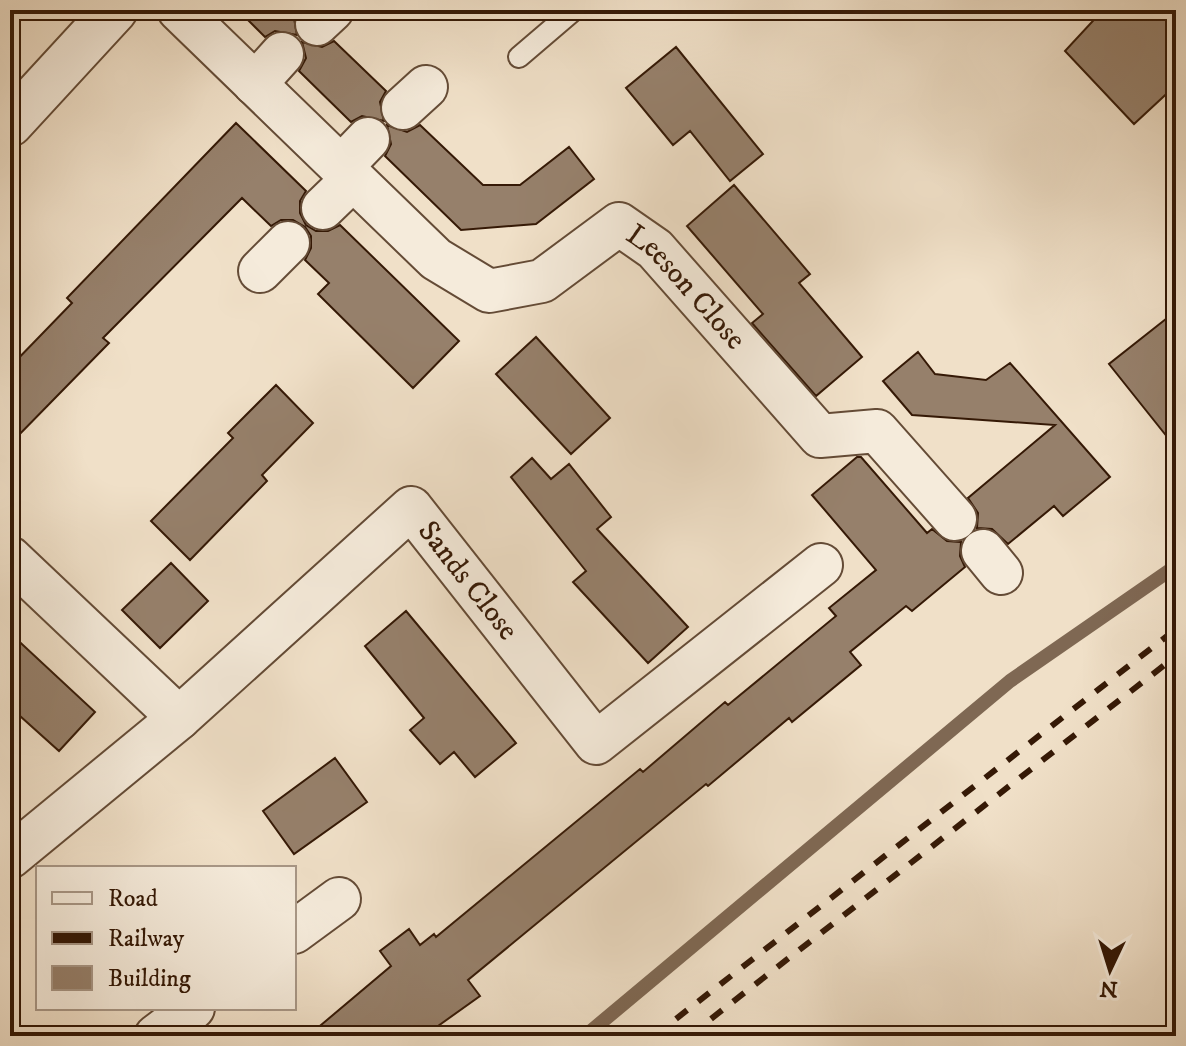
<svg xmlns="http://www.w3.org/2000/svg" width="1186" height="1046" viewBox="0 0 1186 1046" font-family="'IM FELL DW Pica',serif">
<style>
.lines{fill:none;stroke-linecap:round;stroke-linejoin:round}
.stream{stroke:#7f6853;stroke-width:14}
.building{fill:#96806b;stroke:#351906;stroke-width:2}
.service-casing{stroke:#644b36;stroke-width:24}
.minor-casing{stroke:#644b36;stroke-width:46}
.tertiary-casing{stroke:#644b36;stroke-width:48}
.service{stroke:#f5ebdb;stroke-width:20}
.minor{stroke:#f5ebdb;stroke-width:42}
.tertiary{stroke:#f5ebdb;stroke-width:44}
.rail{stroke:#351906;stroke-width:6;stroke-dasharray:14 14;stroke-linecap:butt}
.labels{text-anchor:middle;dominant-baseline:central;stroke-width:7;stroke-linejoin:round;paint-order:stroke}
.street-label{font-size:30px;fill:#351906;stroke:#f5ebdb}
</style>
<rect width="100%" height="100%" fill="#f0e0c8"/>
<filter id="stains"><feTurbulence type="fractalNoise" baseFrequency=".0025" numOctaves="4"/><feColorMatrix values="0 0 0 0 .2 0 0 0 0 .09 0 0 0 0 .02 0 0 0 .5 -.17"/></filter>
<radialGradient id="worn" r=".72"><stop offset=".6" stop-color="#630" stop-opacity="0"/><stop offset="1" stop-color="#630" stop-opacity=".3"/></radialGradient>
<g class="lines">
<path class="stream" d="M585 1036 1010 681 1176 566"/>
</g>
<path class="building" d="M238 10H298L294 18 297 35 275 31 265 37Z
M1103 10H1176V85L1134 124 1065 51Z
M334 41 386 91 380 102 384 121 362 116 351 122 299 71 306 58 302 42 322 47Z
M676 47 763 154 730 181 690 131 673 145 626 88Z
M236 123 306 191 300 201V213L306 225 316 231H328L340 225 459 341 413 388 318 294 329 283 305 260 311 248V236L305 227 293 220H281L271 226 242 198 103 338 109 343 10 444V367L72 303 67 298Z
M387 125 407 132 420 125 483 185H520L569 147 594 179 536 224 461 230 385 156 391 144Z
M734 185 810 274 799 283 862 357 816 396 752 323 763 314 687 226Z
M1176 311V448L1109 364Z
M536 337 610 418 571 454 496 374Z
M918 352 935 374 986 380 1010 363 1110 477 1063 516 1054 506 1008 544 992 529 977 528 978 513 968 498 1055 425 912 415 883 381Z
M276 385 313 423 262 475 267 481 190 560 151 521 233 438 228 433Z
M857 457H861L927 533 932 529 947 541 961 542 960 556 965 567 912 611 906 606 850 652 861 665 792 722 789 718 708 786 706 784 468 980 480 996 424 1036H308L391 966 380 951 409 929 420 945 434 934 436 937 640 769 643 772 725 702 728 705 836 616 829 608 876 570 812 495Z
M532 458 551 479 569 464 611 517 597 529 688 627 648 663 573 582 586 571 511 477Z
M171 563 208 601 160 648 122 610Z
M406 611 516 743 475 777 454 752 440 764 410 730 424 718 365 646Z
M10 633 95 712 59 751 10 707Z
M335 758 367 802 294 854 263 811Z"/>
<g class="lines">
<g class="service-casing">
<path id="service" d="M519 57 574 10"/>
</g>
<g class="minor-casing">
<g id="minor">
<path id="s1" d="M179 10 436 259 489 291 542 281 619 224 655 249 820 436 877 431 955 519"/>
<path d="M317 24 332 10"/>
<path d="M255 84 282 54"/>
<path d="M403 108 426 87"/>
<path d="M341 167 368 139"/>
<path d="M323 208 353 179"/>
<path d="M260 271 288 243"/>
<path d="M983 551 1001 573"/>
<path id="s2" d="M10 558 179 718 411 508 596 743 821 565"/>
<path d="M10 857 179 718"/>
<path d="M294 932 339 899"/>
<path d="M156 1036 193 1008"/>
</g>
</g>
<g class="tertiary-casing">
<path id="tertiary" d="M10 124 115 10"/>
</g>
<use href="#service" class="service"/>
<use href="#minor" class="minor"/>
<use href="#tertiary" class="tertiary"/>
<path class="rail" d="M654 1036 1176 629
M689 1036 1176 656"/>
</g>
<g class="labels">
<g class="street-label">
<text stroke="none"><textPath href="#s1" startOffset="662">Leeson Close</textPath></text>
<text stroke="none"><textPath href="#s2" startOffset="638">Sands Close</textPath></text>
</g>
</g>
<rect width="1186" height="1046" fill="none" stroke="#f0e0c8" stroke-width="40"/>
<rect x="12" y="12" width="1162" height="1022" fill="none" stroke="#351906" stroke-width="4"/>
<rect x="20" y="20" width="1146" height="1006" fill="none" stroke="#351906" stroke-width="2"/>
<rect x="36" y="866" width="260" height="144" fill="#f5ebdb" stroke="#a89786" stroke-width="2"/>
<rect x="52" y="892" width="40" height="12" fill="#f5ebdb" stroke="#a89786" stroke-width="2"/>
<text x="108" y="906" font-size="24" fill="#351906">Road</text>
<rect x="52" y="932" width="40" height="12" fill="#351906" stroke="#a89786" stroke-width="2"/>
<text x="108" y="946" font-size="24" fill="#351906">Railway</text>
<rect x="52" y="966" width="40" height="24" fill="#96806b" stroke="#a89786" stroke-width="2"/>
<text x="108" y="986" font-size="24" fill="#351906">Building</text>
<g transform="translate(1110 970) rotate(184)" stroke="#f5ebdb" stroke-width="6" paint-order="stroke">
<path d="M0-6L14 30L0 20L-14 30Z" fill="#351906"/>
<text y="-12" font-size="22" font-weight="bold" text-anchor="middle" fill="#351906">N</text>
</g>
<rect width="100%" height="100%" filter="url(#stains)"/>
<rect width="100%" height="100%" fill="url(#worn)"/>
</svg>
